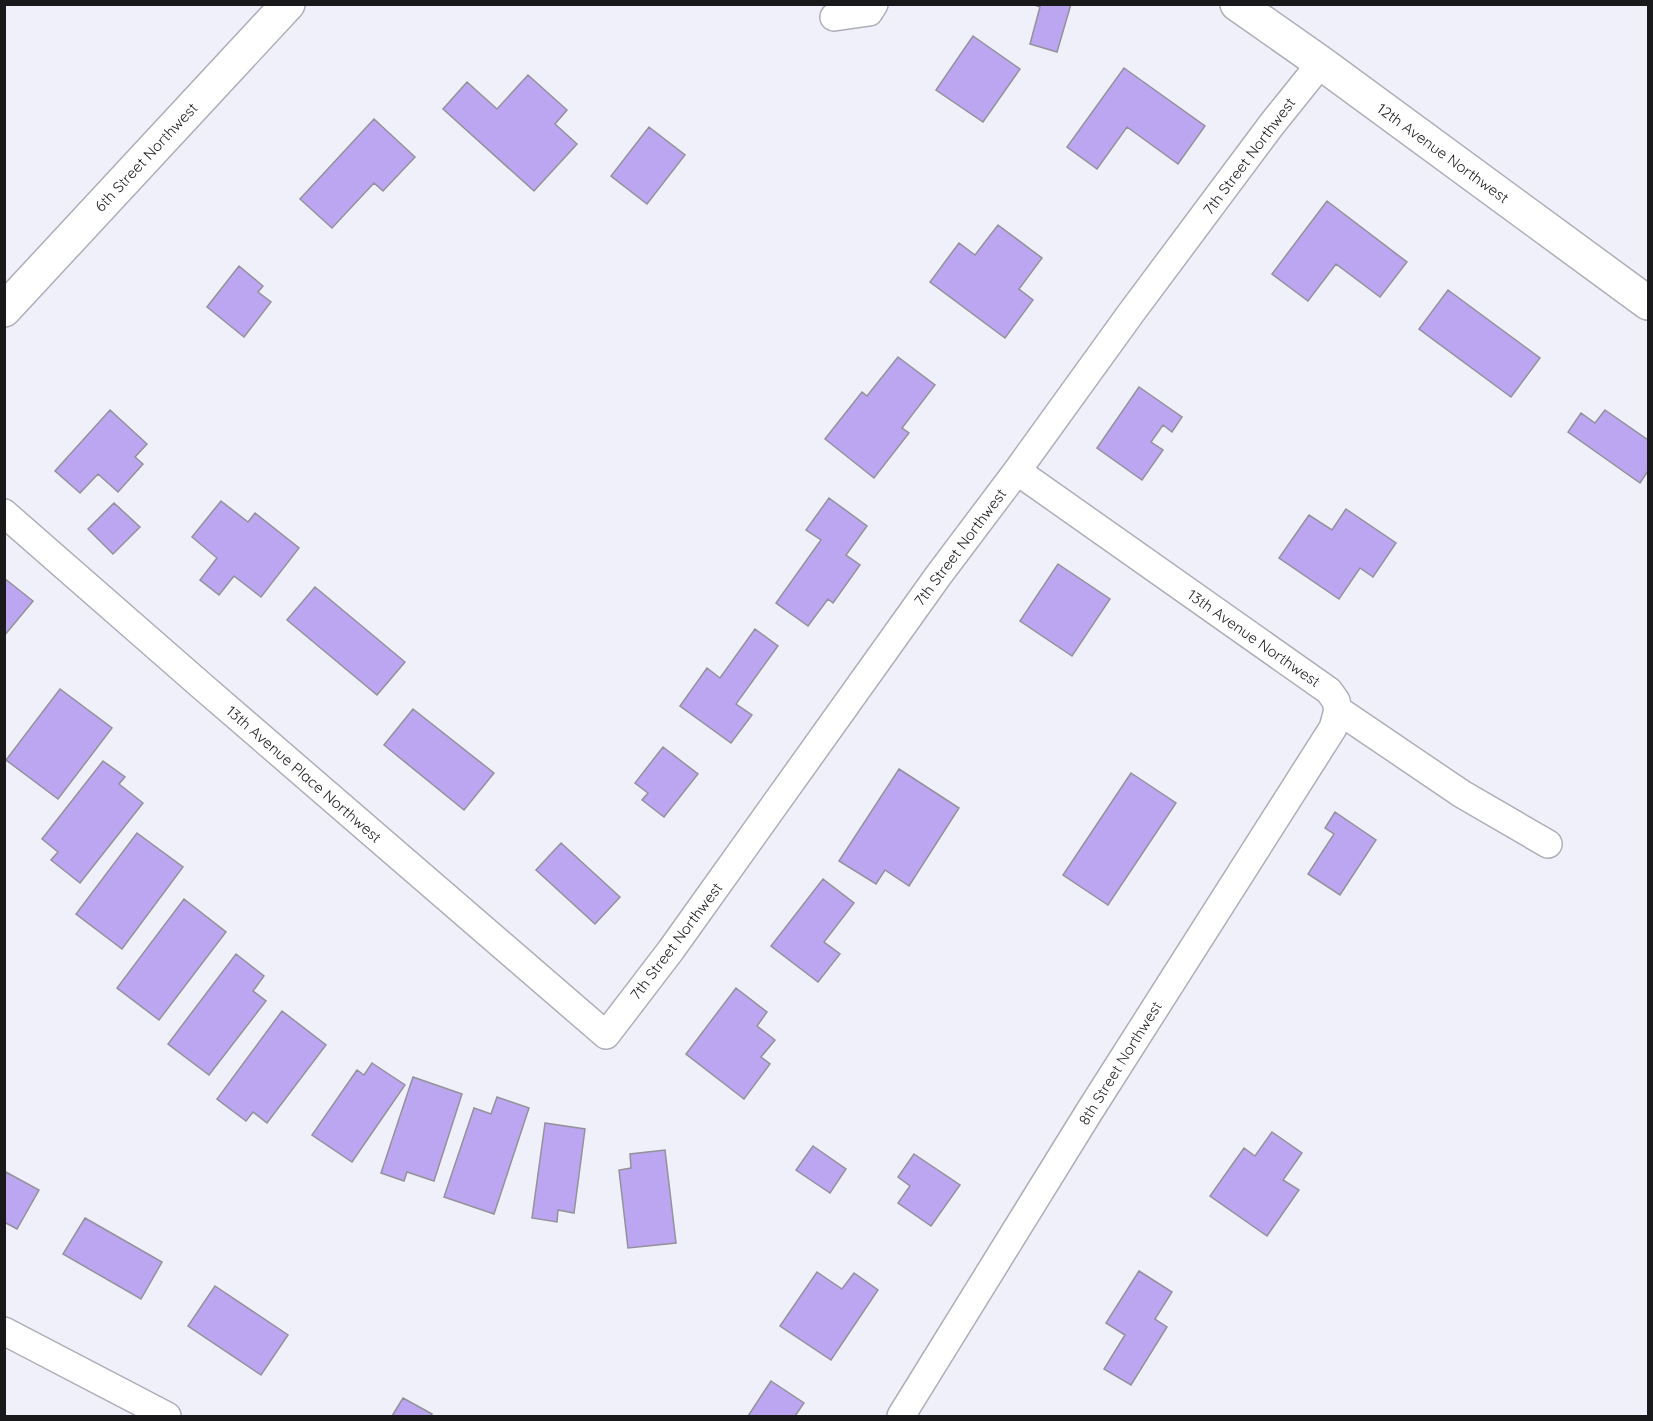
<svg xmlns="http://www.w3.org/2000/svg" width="1653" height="1421" viewBox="0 0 1653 1421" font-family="Quicksand,sans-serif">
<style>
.building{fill:#bda6f1;stroke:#93919a;stroke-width:1.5}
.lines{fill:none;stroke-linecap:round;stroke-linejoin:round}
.street-casing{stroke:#aeaeb8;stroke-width:30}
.secondary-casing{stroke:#aeaeb8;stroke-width:36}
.street{stroke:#fff;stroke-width:27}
.secondary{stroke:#fff;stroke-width:33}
.labels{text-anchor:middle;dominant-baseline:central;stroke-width:5;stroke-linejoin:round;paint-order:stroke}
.street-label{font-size:15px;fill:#19191c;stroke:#fff}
</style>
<rect width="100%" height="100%" fill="#f0f0fa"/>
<path class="building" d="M1032 4H1071L1057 52 1030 44 1040 7Z
M973 36 1020 69 983 122 936 90Z
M1124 68 1205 126 1178 164 1127 127 1097 169 1067 147Z
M528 75 567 110 555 124 577 144 534 191 443 109 467 82 497 109Z
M374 119 415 157 383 191 374 183 332 228 300 199Z
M649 127 685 155 647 204 611 176Z
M1327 201 1407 262 1380 297 1336 264 1308 301 1272 274Z
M998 225 1042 258 1019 289 1033 300 1005 338 930 282 959 243 975 255Z
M239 266 263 286 258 292 271 302 244 337 207 307Z
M1448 290 1540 358 1511 397 1419 329Z
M898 357 935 385 902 428 909 433 874 478 825 439 862 392 867 396Z
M1139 387 1182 417 1172 432 1163 425 1151 442 1163 450 1142 480 1097 448Z
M110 410 147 444 135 457 143 464 118 492 98 474 80 493 55 471Z
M1605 410 1648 440V471L1640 483 1568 432 1581 413 1595 423Z
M829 498 867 526 846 555 860 565 833 603 828 599 808 626 776 603 821 540 806 530Z
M221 501 248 522 255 513 299 548 261 597 234 576 219 595 200 580 217 558 192 537Z
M114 503 140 527 113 554 88 529Z
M1346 509 1396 543 1373 577 1360 568 1339 599 1279 558 1309 515 1332 530Z
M1058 564 1110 599 1072 656 1020 621Z
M4 578 33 601 4 636Z
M315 587 405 662 377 695 287 620Z
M755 629 778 646 736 704 752 715 731 743 680 706 707 668 720 678Z
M60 689 112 728 58 799 6 760Z
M413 709 494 773 464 810 384 745Z
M663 747 698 774 664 817 642 800 648 793 635 783Z
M103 761 125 777 119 784 143 803 80 883 51 860 58 852 42 839Z
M899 769 959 808 909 886 885 870 876 884 839 861Z
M1131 773 1176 803 1108 905 1063 875Z
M1335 812 1376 840 1340 895 1308 874 1334 834 1325 828Z
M137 833 183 867 122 949 76 914Z
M561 843 620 897 595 924 536 870Z
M823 879 854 903 824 942 840 954 818 982 771 946Z
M184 899 226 932 159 1020 117 988Z
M236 954 264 976 253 991 266 1001 209 1075 168 1044Z
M736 988 767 1012 757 1026 775 1040 761 1057 770 1064 744 1099 686 1054Z
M282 1011 326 1045 267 1123 253 1112 246 1121 217 1099Z
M372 1063 405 1085 352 1162 312 1135 357 1070 364 1075Z
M413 1077 462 1094 434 1181 407 1172 404 1181 381 1173Z
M497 1097 529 1108 494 1214 444 1197 474 1108 491 1114Z
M545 1123 585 1129 574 1213 558 1210 557 1222 532 1218Z
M1272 1132 1302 1153 1283 1180 1299 1190 1267 1236 1210 1196 1244 1148 1255 1156Z
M813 1146 846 1169 830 1193 796 1170Z
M665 1150 676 1243 628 1248 619 1170 631 1168 630 1154Z
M914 1154 960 1185 931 1226 898 1203 910 1186 898 1177Z
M4 1171 39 1190 17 1229 4 1222Z
M85 1218 162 1262 141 1299 63 1254Z
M1139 1271 1172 1292 1155 1319 1167 1327 1131 1385 1104 1369 1125 1335 1106 1323Z
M817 1272 842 1289 854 1273 878 1290 831 1360 780 1326Z
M215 1286 288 1335 261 1375 188 1326Z
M771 1381 804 1403 795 1416H748Z
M403 1398 432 1414 430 1416H392Z"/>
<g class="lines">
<g class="street-casing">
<path id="street" d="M834 17 869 12 874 4
M1017 471 1329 691 1336 701 1338 710 1462 794 1548 844
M4 513 203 687 606 1035 671 950 938 576 1017 471 1131 313 1272 124 1321 63
M4 1331 167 1416
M901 1416 1089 1112 1333 728 1338 710"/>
</g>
<g class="secondary-casing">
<path id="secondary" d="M1237 4 1321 63 1648 303
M4 310 288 4"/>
</g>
<use href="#street" class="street"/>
<use href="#secondary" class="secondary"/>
</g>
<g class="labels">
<g class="street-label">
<text transform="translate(1443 153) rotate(36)">12th Avenue Northwest</text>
<text transform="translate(1249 156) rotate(-53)">7th Street Northwest</text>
<text transform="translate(146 157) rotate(-47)">6th Street Northwest</text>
<text transform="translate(960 547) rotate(-53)">7th Street Northwest</text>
<text transform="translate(1254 638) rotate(35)">13th Avenue Northwest</text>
<text transform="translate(304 774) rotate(41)">13th Avenue Place Northwest</text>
<text transform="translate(676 941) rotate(-53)">7th Street Northwest</text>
<text transform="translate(1120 1063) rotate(-58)">8th Street Northwest</text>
</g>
</g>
<rect width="1653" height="1421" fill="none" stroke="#19191c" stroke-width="12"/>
</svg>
